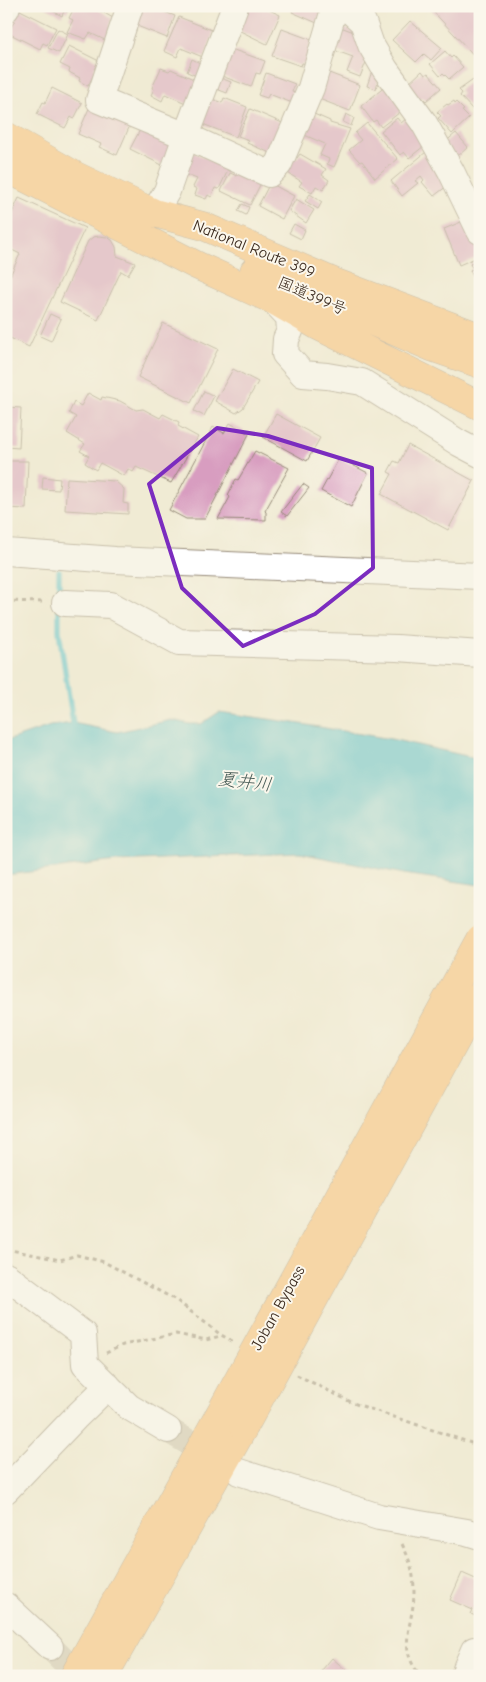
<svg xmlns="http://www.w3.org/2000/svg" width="486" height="1682" viewBox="0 0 486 1682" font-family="'Comic Neue','Klee One',sans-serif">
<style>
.water{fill:#56c2d0;stroke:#487677}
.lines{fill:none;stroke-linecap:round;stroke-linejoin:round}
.stream{stroke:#56c2d0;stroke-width:5.5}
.building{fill:#d89dc0}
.minor-tunnel{stroke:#ccc4b0;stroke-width:26;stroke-dasharray:26 13;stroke-linecap:butt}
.minor-casing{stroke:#968a79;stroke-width:28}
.highway-casing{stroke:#968a79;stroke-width:29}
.path{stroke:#968a79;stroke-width:3;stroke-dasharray:4 4;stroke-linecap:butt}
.minor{stroke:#fff;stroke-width:26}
.highway{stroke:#fdbc6f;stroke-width:28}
.highway-bridge-casing{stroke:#968a79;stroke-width:29;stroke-linecap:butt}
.highway-bridge{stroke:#fdbc6f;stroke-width:28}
.marked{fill:none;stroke:#7b2cbf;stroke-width:4;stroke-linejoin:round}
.labels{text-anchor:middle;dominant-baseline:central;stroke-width:4;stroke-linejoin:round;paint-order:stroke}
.street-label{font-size:16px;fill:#3b2a1e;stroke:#fbf7ec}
.water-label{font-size:18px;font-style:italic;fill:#435853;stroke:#fbf7ec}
</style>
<rect width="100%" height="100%" fill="#fbf7ec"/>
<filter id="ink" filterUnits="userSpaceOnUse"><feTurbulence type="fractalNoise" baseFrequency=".02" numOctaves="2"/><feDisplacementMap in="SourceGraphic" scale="10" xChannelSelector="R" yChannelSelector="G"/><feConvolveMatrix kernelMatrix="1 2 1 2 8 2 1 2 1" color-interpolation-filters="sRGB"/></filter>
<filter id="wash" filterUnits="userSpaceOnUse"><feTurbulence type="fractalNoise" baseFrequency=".0096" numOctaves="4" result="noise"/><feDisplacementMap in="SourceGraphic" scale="20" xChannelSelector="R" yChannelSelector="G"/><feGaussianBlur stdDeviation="1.12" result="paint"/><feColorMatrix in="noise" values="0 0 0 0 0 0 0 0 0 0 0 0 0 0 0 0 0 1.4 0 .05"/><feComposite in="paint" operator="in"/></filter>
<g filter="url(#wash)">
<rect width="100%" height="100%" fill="#f0ebd4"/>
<path class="water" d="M219 712 289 722 391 739 480 759V885L404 874 300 853 116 861 6 875V741L50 726 73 723 117 732 171 720 190 724H201Z"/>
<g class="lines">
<path class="stream" d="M59 598V571
M59 608V631L74 730"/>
</g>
<g id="blocks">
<path class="building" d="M43 6H70L67 12 64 11 62 16Z
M75 6H92L113 18 110 25 114 27 107 41 90 33 86 39 67 32 73 20 69 18Z
M139 6H149L175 16 167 38 132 24Z
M244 6H254L260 9 261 6 280 15 267 44 234 28Z
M295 6H320L319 8 322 10 317 23 292 12Z
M428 6H477L480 9V62Z
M16 8 56 28 47 45 43 43 40 49 8 33 15 20 11 18Z
M179 17 214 31 205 58 181 48 177 57 164 51Z
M410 21 442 48 431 60 424 54 416 62 392 40Z
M338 26 359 34 368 57 360 77 347 72 353 57 328 48Z
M58 29 68 34 59 53 48 48Z
M282 29 312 40 308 50 312 51 307 64 302 63 301 66 272 56Z
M69 46 99 61 94 69 96 70 88 86 79 81 80 78 69 72 70 69 60 64Z
M231 49 265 61 260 74 256 73 251 87 219 75Z
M445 51 451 58 453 56 463 67 449 79 443 73 440 76 430 64Z
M192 59 204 65 199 77 187 72Z
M161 68 169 71 171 69 198 81 188 104 165 94 162 101 151 95 154 89 152 88Z
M373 68 379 77 376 89 367 86Z
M324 71 360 85 350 111 314 97Z
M422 71 425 75 428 73 441 88 426 101 422 97 419 100 407 85Z
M266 73 295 84 292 92 299 94 295 104 269 94 267 98 258 95Z
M218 77 231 82 227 93 214 88Z
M476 78 480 82V105L474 111 460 96 462 93 459 90Z
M386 86 404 109 381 127 376 120 373 122 361 106Z
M52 88 82 103 74 119 71 117 65 128 37 114 43 102 45 103Z
M210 98 222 103 224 98 247 107 236 137 200 123Z
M454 101 455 103 456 102 464 110 462 111 469 118 452 134 438 118 441 116 437 112 447 104 448 105Z
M90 106 131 123 117 155 99 147 101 144 78 134Z
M250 109 287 125 275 155 247 143 249 140 238 136Z
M314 114 330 121V123L350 129 334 167 327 164 329 159 320 155 325 144 300 133Z
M346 114 354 118 351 126 343 122Z
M397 118 401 123 406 119 429 142 409 158 404 152 400 155 381 131Z
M367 123 398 159 375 178 362 161 360 162 349 150 361 140 355 133Z
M142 126 174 143 162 165 130 149Z
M456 133 468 147 456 158 444 143Z
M428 147 441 171 437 174 447 186 434 196 422 182 424 180 421 176 415 181 418 183 402 196 391 181 426 152 424 151Z
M190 151 229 168 219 189 215 188 211 197 208 195 206 199 195 195 197 189 193 187 197 179 184 174Z
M300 154 326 169 322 175 329 180 323 190 316 186 312 193 299 186 302 182 283 170 293 155 297 158Z
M240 171 262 181 250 205 221 191 230 173 237 176Z
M270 183 294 196 282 219 258 206Z
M310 194 322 202 318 209 305 201Z
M19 198 85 228 29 347 6 336V277L8 274 10 276 20 254 6 247V226Z
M296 199 314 210 306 223 289 211Z
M242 204 249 207 246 215 238 211Z
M466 220 480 252V256L459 265 444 229Z
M294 224 305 230 301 239 289 233Z
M99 236 107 237 112 240 116 247 117 256 135 263 128 275 121 271 98 320 60 302 88 241 93 237Z
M480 259V292L470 270 473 269 470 264Z
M50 314 61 319 51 341 40 336Z
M163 323 218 349 191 403 138 377Z
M233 369 258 382 243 408 236 413 215 401Z
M204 391 214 396 204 416 194 411Z
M88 393 101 400 102 397 120 401 136 410 143 409 160 418 163 414 179 422 178 426 198 437 171 483 136 467 133 472 128 469 124 476 100 463 96 470 85 463 89 456 80 451 85 444 67 433 76 417 69 413 74 402 81 406Z
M6 407 21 408 19 448 6 447Z
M276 414 320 438 307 461 263 437Z
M230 423 249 434 205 519H186L169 510 213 427 224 433Z
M408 445 474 481 448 530 381 494 392 474 388 472 394 461 399 463Z
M255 451 289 468 265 511 266 512V520L218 519 230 497 228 495 236 479 238 480Z
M339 458 368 473 351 507 321 491Z
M6 461H28L26 509 6 508Z
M43 477 60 479 59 490 42 489Z
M67 478 115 481 124 489 123 503 128 504V514L65 510Z
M303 484 309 488 287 516 281 512Z
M462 1573 480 1581V1618L471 1614 473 1610 450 1600Z
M332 1658 353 1676H317Z"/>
</g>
</g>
<g filter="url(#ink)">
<use href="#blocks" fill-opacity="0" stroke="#968a79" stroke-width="1"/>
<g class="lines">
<path class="minor-tunnel" d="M168 1430 219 1460
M50 1647 79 1676"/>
<g class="minor-casing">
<path id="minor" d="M130 6 99 100 186 136 269 174 279 164 311 88 335 6
M345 6 363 22 371 45 385 69 424 123 451 171 480 231
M6 9 7 6
M154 213 167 191 186 136 235 6
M273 300 289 317 290 331 286 339 285 354 303 374 327 376 362 382 459 443 480 454
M6 552 115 560 480 576
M65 603 111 605 179 642 397 648 480 654
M6 1276 83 1334 85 1364 129 1407 168 1430
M239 1472 379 1517 467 1532 480 1536
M6 1490 75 1418 108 1386
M6 1606 50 1647
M464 1676 467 1666 474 1650"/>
</g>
<g class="highway-casing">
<path id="highway" d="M6 136 76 176 154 213 203 226 334 282 480 337
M6 168 196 265 273 300 318 326 480 406
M254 271 431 347 480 364
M74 1676 218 1417
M104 1676 244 1427"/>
</g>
<path class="path" d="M6 601 43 602
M6 1249 60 1260 77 1255 104 1262 176 1300 221 1335 234 1342
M106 1353 123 1345 176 1334 206 1340 220 1336
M297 1375 353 1403 480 1446
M402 1544C411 1562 414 1573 414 1594 413 1626 396 1648 421 1676"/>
<use href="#minor" class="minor"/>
<use href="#highway" class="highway"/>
<g class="highway-bridge-casing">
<path id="highway-bridge" d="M218 1417 480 939
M244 1427 480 996"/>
</g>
<use href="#highway-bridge" class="highway-bridge"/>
</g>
</g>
<path d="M0 0H486V1682H0ZM217 428 268 436 372 468 373 568 315 614 243 646 182 588 149 484Z" fill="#f0ebd4" fill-opacity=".55" fill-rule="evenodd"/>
<path class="marked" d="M217 428 268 436 372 468 373 568 315 614 243 646 182 588 149 484Z"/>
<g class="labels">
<g class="street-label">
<text transform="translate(254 249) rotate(22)">National Route 399</text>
<text transform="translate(312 296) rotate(23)">国道399号</text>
<text transform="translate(278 1308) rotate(-61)">Joban Bypass</text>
</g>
<g class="water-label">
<text transform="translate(245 782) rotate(7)">夏井川</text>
</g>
</g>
<rect width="486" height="1682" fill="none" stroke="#fbf7ec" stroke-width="25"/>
</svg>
